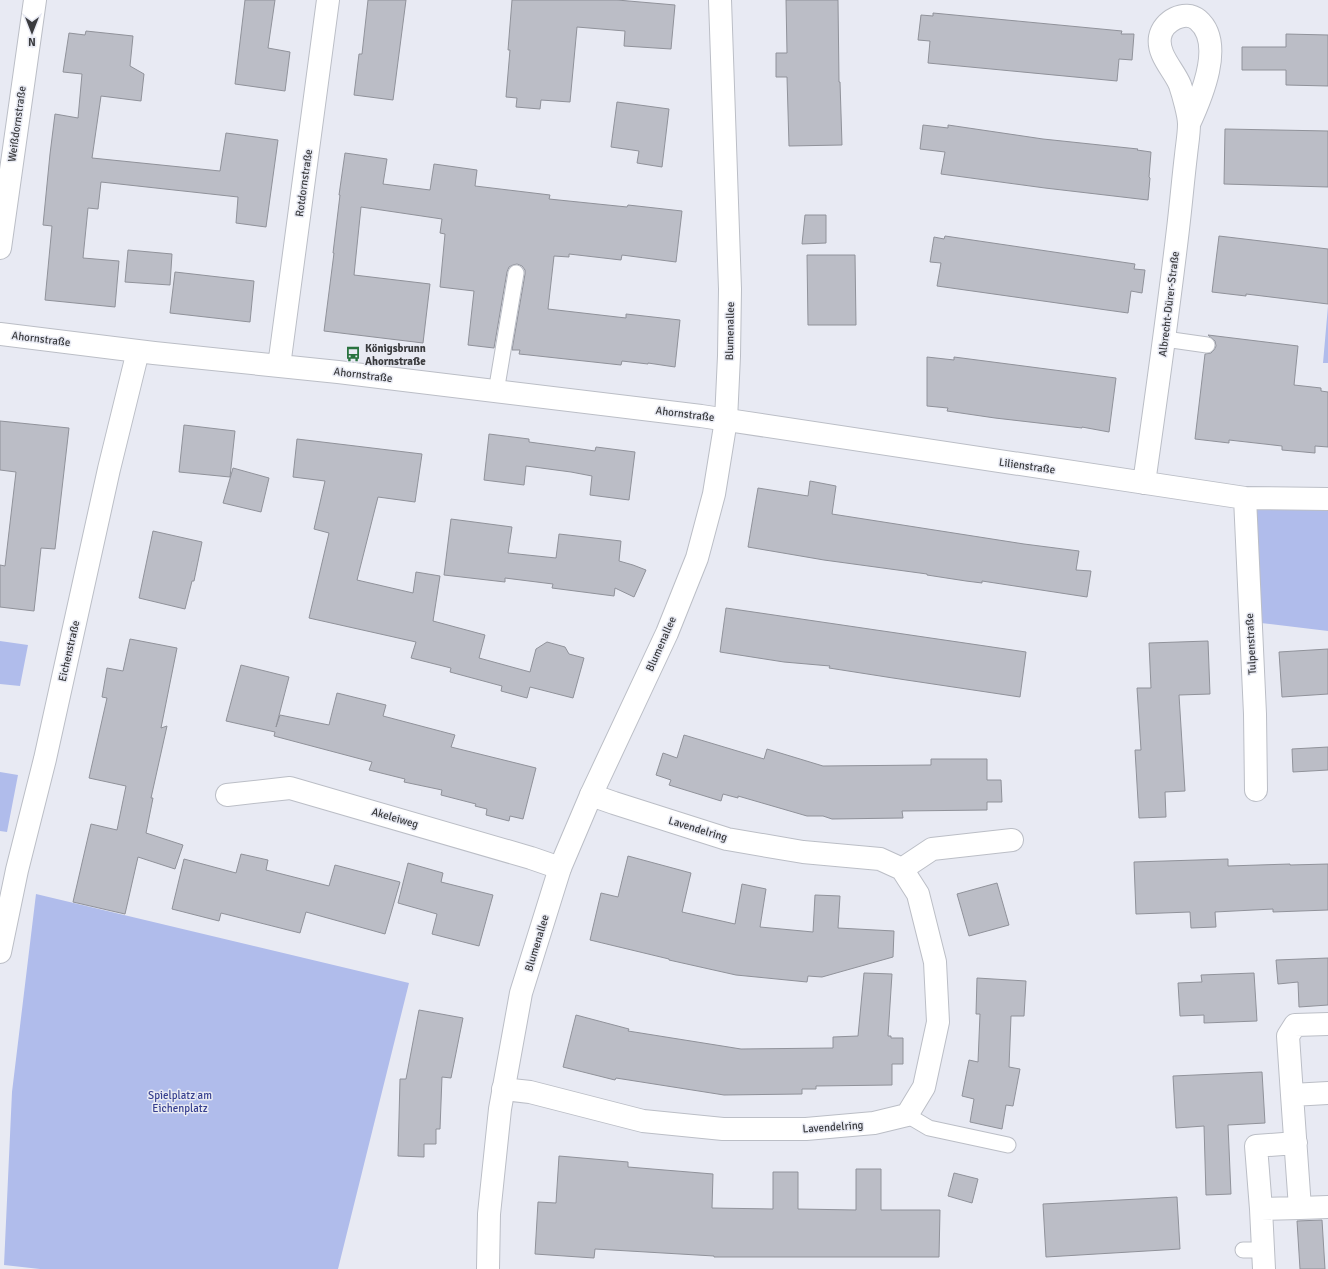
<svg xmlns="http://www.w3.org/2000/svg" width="1328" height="1269" viewBox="0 0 1328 1269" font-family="Signika,sans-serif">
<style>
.green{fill:#b0bceb}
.building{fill:#bbbdc6;stroke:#90929a}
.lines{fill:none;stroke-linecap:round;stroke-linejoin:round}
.lane-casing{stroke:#bbbec6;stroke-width:17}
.street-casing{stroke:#bbbec6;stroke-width:24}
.secondary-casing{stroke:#bbbec6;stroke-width:24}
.lane{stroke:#fff;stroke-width:15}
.street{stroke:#fff;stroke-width:22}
.secondary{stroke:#fff;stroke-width:22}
.labels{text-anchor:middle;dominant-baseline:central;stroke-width:3;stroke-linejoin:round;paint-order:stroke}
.street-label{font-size:11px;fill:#3a3b3e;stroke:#e8eaf3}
.poi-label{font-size:11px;font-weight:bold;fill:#3a3b3e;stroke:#e8eaf3;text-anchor:start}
.park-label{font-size:11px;fill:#363f8f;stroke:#e8eaf3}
</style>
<rect width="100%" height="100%" fill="#e8eaf3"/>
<path class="green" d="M1328 306V363H1323Z
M1252 496 1328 501V631L1261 623Z
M0 641 28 645 20 686 0 684Z
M0 772 18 775 7 832 0 831Z
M36 894 409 983 338 1269H40L4 1265 12 1092Z"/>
<path class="building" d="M245 0H275L268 48 290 52 285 91 235 84Z
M368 0H406L393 100 354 95 359 54H362Z
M512 0H617L675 5 671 49 624 46 625 31 577 27 570 102 541 100 540 109 516 107 517 98 506 97 510 50H508Z
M786 0H838L839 82H840L842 145 789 146 787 77H776V53H787Z
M933 13 1122 31 1121 34H1134L1132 60 1119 59 1117 81 928 63 930 41 918 40 921 15 933 16Z
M86 31 133 36 130 66 144 74 141 101 101 96 92 158 220 171 226 133 278 140 266 227 236 223 238 197 101 182 98 209 88 208 83 258 119 261 115 307 45 300 52 226 43 225 50 154 55 114 78 118 82 74 63 72 69 33 85 35Z
M1286 34 1328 35V86L1286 85V70H1242V47H1286Z
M617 102 669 109 662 167 637 163 639 151 611 147Z
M923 125 948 128V125L1043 139 1138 149 1137 150 1151 152 1149 177 1150 178 1148 200 1045 188 941 174 945 152 920 149Z
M1225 129 1328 131V187L1224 184Z
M345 153 387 159 383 184 430 190 434 164 477 170 475 186 550 195 549 199 627 207 628 205 682 211 676 262 622 255 621 260 569 254V257L554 256 548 309 626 318V314L680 320 675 367 648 363V364L622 361 621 365 529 355 519 354 520 350H512L525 274V270L522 266 517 264 513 265 509 267 507 272 494 348 468 345 474 291 440 287 445 234 440 233 442 219 361 207 354 275 430 284 423 343 324 331 334 253H333L340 195H339Z
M805 215H826V243L802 244Z
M945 236 1135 264 1134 269 1145 270 1142 293 1131 291 1128 313 937 286 941 263 930 262 934 237 944 239Z
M1219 236 1328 249V304L1246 294V296L1212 292Z
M128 250 172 254 170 285 125 282Z
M807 255H855L856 325H808Z
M175 272 254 281 250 322 170 313Z
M1208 335 1298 346 1294 385 1321 388V391L1328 392V447L1315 446V453L1282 450V446L1229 440V443L1195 439 1205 354 1211 353 1214 350 1216 346 1215 341Z
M927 357 954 360V357L1116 378 1109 432 1082 427V428L995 418 947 411 948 408 927 406Z
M0 421 69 428 55 549 41 548 34 611 0 607V565L5 566 16 472 0 470Z
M184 425 235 431 230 477 179 472Z
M489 434 529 439V442L574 448 595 451 596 447 635 452 629 500 590 495 592 476 571 472 526 466 524 485 484 480Z
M297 439 422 454 415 502 378 497 357 580 413 593 416 572 440 576 433 621 485 635 479 658 530 672 536 649 547 642 565 647 569 654 584 658 573 698 530 687 527 698 501 691 502 686 450 672 451 668 411 658 416 642 309 618 329 533 314 529 325 481 293 477Z
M233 468 269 478 261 512 223 503Z
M810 481 836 486 832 514 1024 544 1079 551 1076 570 1091 571 1087 597 982 581V583L966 581 927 575V574L824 560 748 547 758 488 808 496Z
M451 519 512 527 508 553 556 558 559 534 621 541 619 561 633 565 646 570 634 597 615 588 614 596 552 588 553 584 505 578V582L444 575Z
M153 531 202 542 194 581H192L185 609 139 598Z
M726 608 1026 652 1020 697 893 678 829 668 830 666 784 662 720 652Z
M130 639 177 648 161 728 167 726 151 798H153L146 833 183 845 175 869 138 857 125 914 73 902 91 824 117 830 126 786 89 778 107 698 102 697 107 668 123 671Z
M1208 641 1210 694 1179 695 1185 791 1165 792 1166 817 1139 818 1135 750H1141L1137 688H1151L1149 643Z
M1328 649V694L1282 697 1279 652Z
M241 665 289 677 276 727 280 715 329 725 337 693 386 705 383 716 455 735 451 747 536 768 523 819 510 816 509 821 486 815 487 809 475 806 476 804 441 795 442 790 404 782 405 779 369 770 372 762 274 736 275 732 226 721Z
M684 735 764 759 767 749 823 766 931 765V759H987V780H1001L1002 802H987V810L902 811 903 818 832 819 823 816H807L738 796V798L723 794 721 801 669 785 671 780 656 775 663 753 677 758Z
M1328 747V770L1293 772 1292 749Z
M241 854 268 860 266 870 329 886 335 865 400 882 385 934 306 912 300 933 221 913 219 921 172 909 184 859 236 873Z
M628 856 691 873 682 912 735 924 742 884 766 889 760 927 813 932 815 895 840 896 838 928 894 931 893 957 822 977 808 976 807 982 736 975 669 960V959L590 940 601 893 618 897Z
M1228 859V866L1290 864V865L1328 864V910L1273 912V909L1215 912 1216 927 1191 928 1190 912 1136 914 1134 862Z
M408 863 443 873 441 882 493 895 479 946 432 934 437 914 398 903Z
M997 883 1009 925 969 936 957 894Z
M1328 958V1005L1299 1007 1298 982 1278 984 1276 960Z
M864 973 892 974 888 1036H891V1038H903V1064H892V1085L816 1086V1089H802V1094L724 1095 616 1078 615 1080 563 1067 576 1015 629 1029 628 1031 741 1049 833 1048V1037L858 1036Z
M1254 973 1257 1021 1204 1023V1015L1180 1016 1178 983 1202 982 1201 975Z
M977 978 1026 981 1024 1016H1011L1009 1067 1020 1069 1013 1106 1006 1105 1002 1129 970 1122 974 1099 962 1096 969 1060 978 1062 980 1014H976Z
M419 1010 463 1018 451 1078 442 1077 440 1129H436V1144H424V1157L398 1156 400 1079H406Z
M1262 1072 1265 1123 1228 1125 1231 1194 1206 1195 1204 1126 1176 1128 1173 1076Z
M559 1156 628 1162V1167L713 1174 712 1208 773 1209V1172H798V1209L856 1210V1169H881V1210H940L939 1257H714V1256L595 1249 594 1258 535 1254 538 1202 556 1203Z
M954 1173 978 1179 972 1203 948 1196Z
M1177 1197 1180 1249 1046 1257 1043 1204Z
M1322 1220 1325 1269H1300L1297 1221Z"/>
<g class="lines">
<g class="lane-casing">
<path id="lane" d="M1165 339 1207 345
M496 392 516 273
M907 1115 929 1128 1008 1145
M1243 1250H1263"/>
</g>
<g class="street-casing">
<path id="street" d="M0 248 35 0
M0 334 154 353 338 372 701 416 1245 498 1328 499
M279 366 328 0
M1144 483C1156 399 1168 314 1178 229 1181 204 1183 180 1186 155 1187 145 1189 134 1189 124 1189 115 1183 94 1180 85 1174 70 1157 55 1160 37 1163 21 1185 9 1198 20 1225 43 1201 98 1189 124
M1245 498 1255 714 1256 790
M227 795 290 788 531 858 560 868
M902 869 932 849 1012 840
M0 952 17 870 45 759 109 469 138 351
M503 1089 530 1092 643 1121 723 1129H806L874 1123 907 1115 924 1087 938 1022 935 962 918 894 902 869 880 859 803 852 727 839 614 803 591 795
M1292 1095 1288 1036 1295 1025 1328 1024
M1300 1208 1328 1207
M1261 1209 1256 1146 1296 1143
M1264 1269 1261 1209 1300 1208 1292 1095 1328 1093"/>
</g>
<g class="secondary-casing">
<path id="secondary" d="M488 1269 489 1214 500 1109 521 993 560 868 591 795 667 633 697 558 714 494 726 420 729 356 730 289 720 0"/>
</g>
<use href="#lane" class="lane"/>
<use href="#street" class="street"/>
<use href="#secondary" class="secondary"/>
</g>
<defs>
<g id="bus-bare" transform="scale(1.2)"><path d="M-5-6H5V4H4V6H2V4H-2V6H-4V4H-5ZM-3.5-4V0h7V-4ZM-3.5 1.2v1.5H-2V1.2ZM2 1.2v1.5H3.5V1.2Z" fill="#29723f" stroke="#e8eaf3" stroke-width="2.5" paint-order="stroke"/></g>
</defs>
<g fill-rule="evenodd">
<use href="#bus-bare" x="353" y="354"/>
</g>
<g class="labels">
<g class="street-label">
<text transform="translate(17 124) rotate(-82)">Weißdornstraße</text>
<text transform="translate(304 183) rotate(-82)">Rotdornstraße</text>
<text transform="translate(1169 304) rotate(-83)">Albrecht-Dürer-Straße</text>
<text transform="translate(730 331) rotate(-89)">Blumenallee</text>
<text transform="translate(41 339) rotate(7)">Ahornstraße</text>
<text transform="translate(363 375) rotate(7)">Ahornstraße</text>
<text transform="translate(685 414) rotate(7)">Ahornstraße</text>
<text transform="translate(1027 466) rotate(8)">Lilienstraße</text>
<text transform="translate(661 644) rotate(-66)">Blumenallee</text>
<text transform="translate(1251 644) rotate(-93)">Tulpenstraße</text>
<text transform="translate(69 651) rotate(-77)">Eichenstraße</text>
<text transform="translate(395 818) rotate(16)">Akeleiweg</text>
<text transform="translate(698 829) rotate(17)">Lavendelring</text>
<text transform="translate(537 943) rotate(-73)">Blumenallee</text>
<text transform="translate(833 1127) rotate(-4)">Lavendelring</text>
</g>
<g class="poi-label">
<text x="365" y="348">Königsbrunn<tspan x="365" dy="13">Ahornstraße</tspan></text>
</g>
<g class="park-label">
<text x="180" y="1095">Spielplatz am<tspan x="180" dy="13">Eichenplatz</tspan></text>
</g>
</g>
<g transform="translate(32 32) rotate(180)" stroke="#e8eaf3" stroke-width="3" paint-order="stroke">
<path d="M0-3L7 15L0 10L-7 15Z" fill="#3a3b3e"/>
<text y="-6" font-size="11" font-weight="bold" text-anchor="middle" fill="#3a3b3e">N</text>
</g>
</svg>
